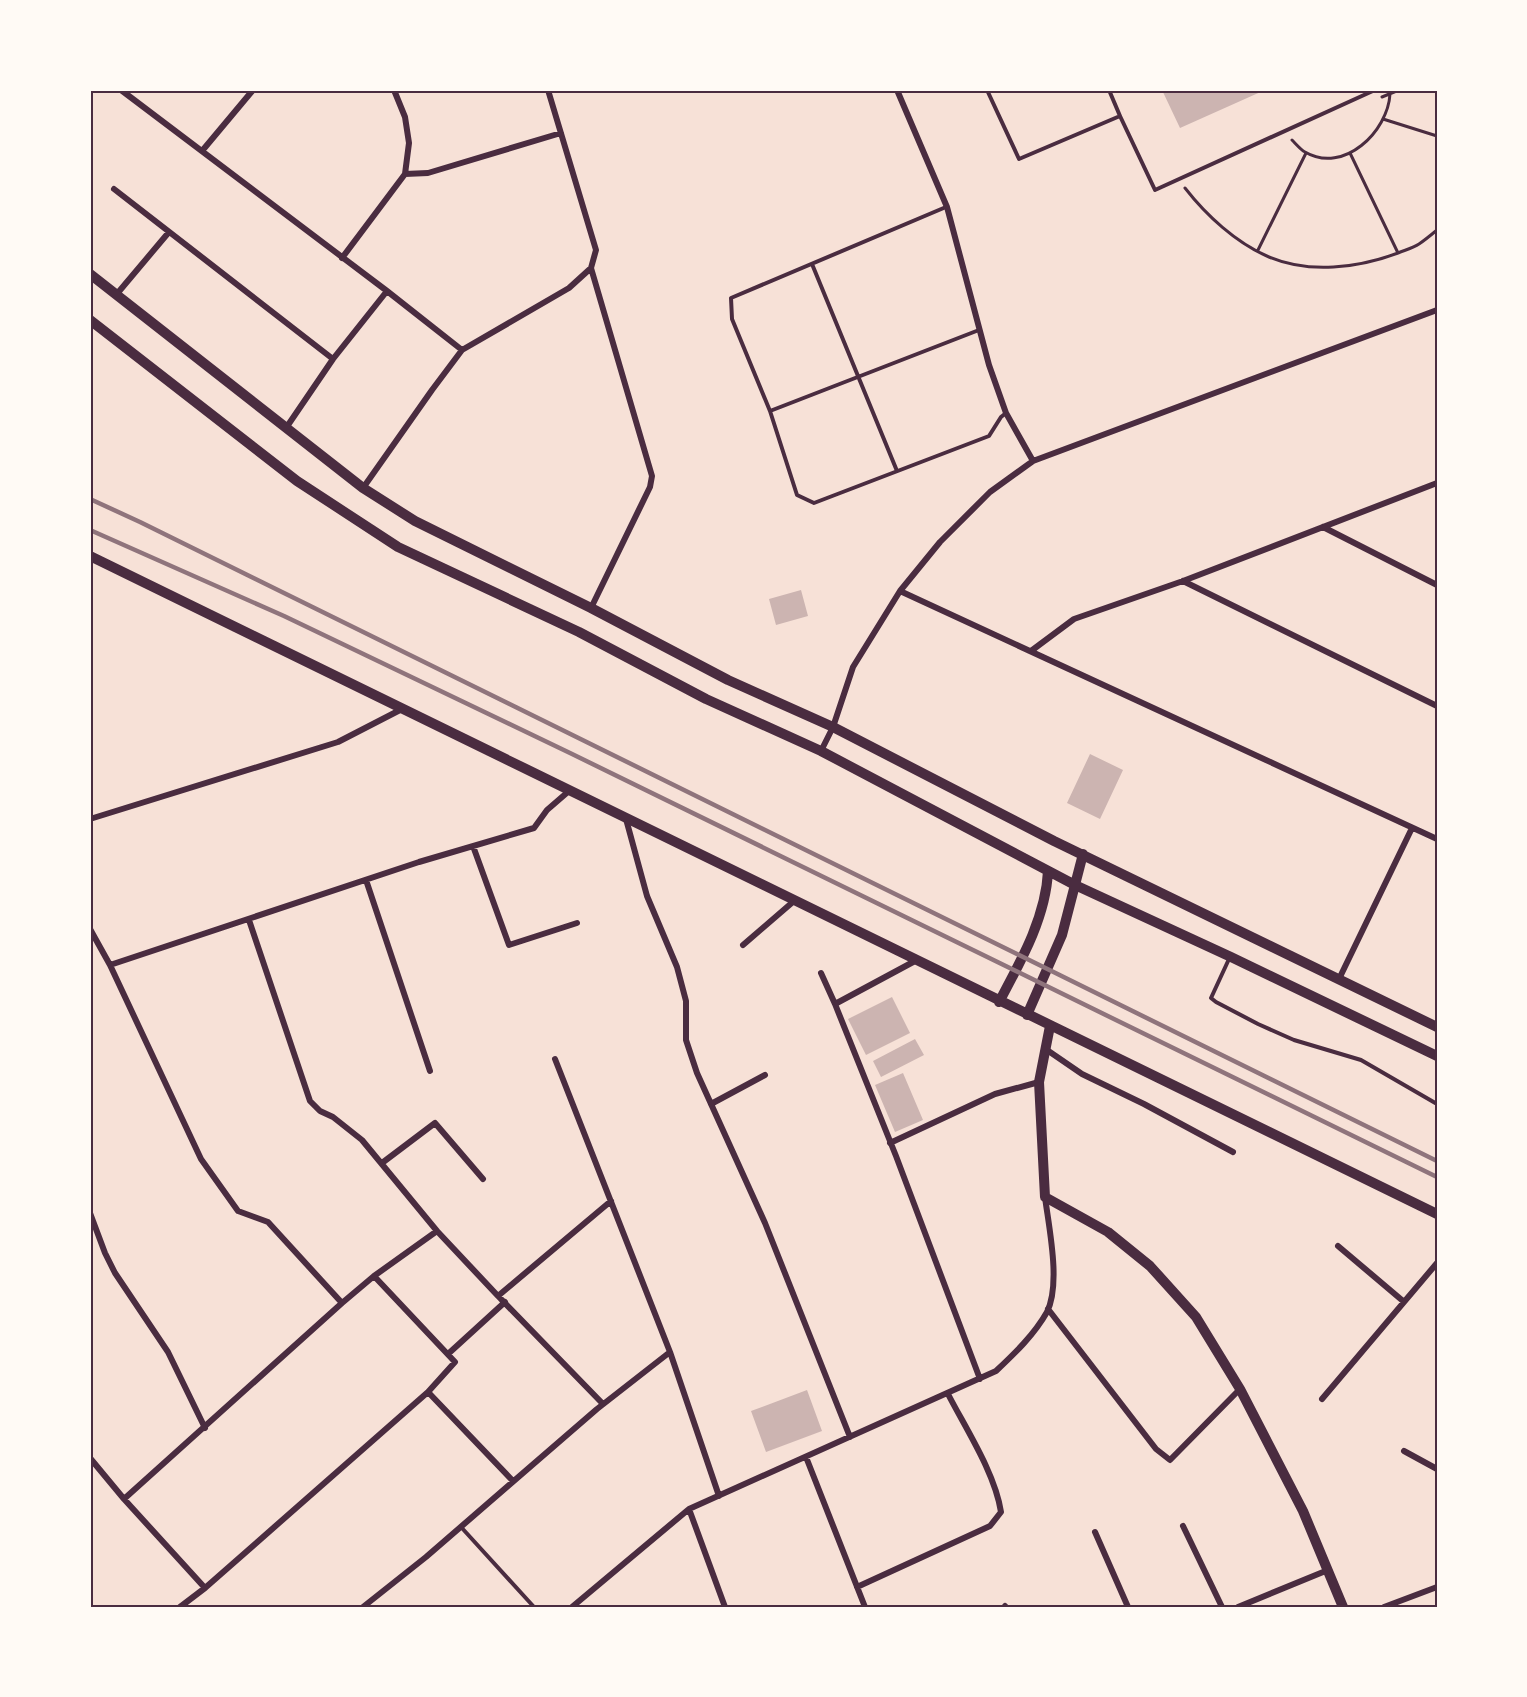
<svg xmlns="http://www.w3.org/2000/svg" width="1527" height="1697" viewBox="0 0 1527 1697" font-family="'Roboto Condensed',sans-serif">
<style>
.building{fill:#ccb4b1}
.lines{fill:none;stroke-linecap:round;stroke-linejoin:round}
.path{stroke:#4a2c40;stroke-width:3}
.service{stroke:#4a2c40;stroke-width:4}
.minor{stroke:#4a2c40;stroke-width:6}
.tertiary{stroke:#4a2c40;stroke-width:10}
.rail{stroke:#8f747c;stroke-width:4.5}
.neatline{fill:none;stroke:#4a2c40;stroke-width:2}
</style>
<rect width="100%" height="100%" fill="#f7e1d7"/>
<path class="building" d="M1162 90H1265L1180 128Z
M801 590 808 616 776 625 769 599Z
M1090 754 1123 770 1100 819 1067 803Z
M892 997 910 1033 866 1055 848 1019Z
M915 1039 924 1055 881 1077 873 1061Z
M903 1073 923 1120 895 1132 875 1085Z
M807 1390 822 1431 766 1452 751 1411Z"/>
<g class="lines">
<path class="path" d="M1382 97 1399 90
M1383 119 1437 136
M1292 140C1296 144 1301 150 1305 152 1344 175 1388 131 1390 94
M1350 153 1398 253
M1185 188C1206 215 1236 243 1269 257 1309 274 1358 268 1398 253 1405 250 1413 248 1419 244 1425 240 1431 235 1437 230
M1258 250 1306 153"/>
<path class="service" d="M987 90 1019 159 1120 116 1155 190 1375 90
M1109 90 1120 116
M946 207 731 298 732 319 770 411 797 495 814 503 989 436 1001 417 1006 413
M812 264 897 471
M770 411 979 330
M1229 959 1211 998 1216 1002 1258 1024 1294 1040 1361 1060 1437 1104
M461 1527 534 1607"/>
<path class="minor" d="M121 90 387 291 462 350
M897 90 947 207 989 365 1006 413 1033 461
M202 151 253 90
M405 174 428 173 561 133
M114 189 333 359
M342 258 405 174 409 143 405 117 394 90
M116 295 169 232
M286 428 333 359 387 291
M363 488 432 390 462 350 569 288 591 268 596 250 548 90
M1323 527 1437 585
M1183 581 1437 706
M900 591 1437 839
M591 608 650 487 652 476 591 268
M1031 651 1074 619 1183 581 1437 483
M821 751 833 727 853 667 900 591 940 542 990 492 1033 461 1437 310
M90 819 338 742 402 709
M626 819 647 896 677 967 686 1001V1040L697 1073 765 1223 850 1437
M473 846 509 945 577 923
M366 880 430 1071
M249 920 310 1101 320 1111 333 1117 362 1140 437 1231 374 1276
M90 929 110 965 201 1159 238 1211 268 1222 342 1303 374 1276 455 1362 428 1392 513 1481
M743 945 794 901
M915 961 835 1004 896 1156 980 1379
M110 965 419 862 534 828 547 810 569 791
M821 973 835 1004
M1339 979 1412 828
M1047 1050 1082 1074 1144 1104 1233 1152
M555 1059 670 1352
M711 1104 765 1075
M890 1143 995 1094 1039 1082
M382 1163 435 1123 483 1179
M90 1213 105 1253 115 1273 168 1352 205 1428
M437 1231 498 1296
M1338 1246 1403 1301
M342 1303 124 1499 205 1588 428 1392
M1048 1309 1156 1449 1170 1460 1240 1389
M448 1354 505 1302
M1322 1399 1437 1263
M603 1404 498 1296 611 1201
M1404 1451 1437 1469
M806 1457 865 1607
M90 1458 124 1499
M689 1509 725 1607
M1183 1526 1222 1607
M1095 1532 1128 1607
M857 1587 990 1526 1001 1512C995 1473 966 1429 948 1394
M1005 1606 1006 1607
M180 1607 205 1588
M363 1607 426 1557 597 1409 670 1352 719 1496
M572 1607 689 1509 996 1371C1015 1353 1034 1335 1047 1312 1061 1284 1049 1228 1045 1197
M1238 1607 1328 1570
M1384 1607 1437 1587"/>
<path class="tertiary" d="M90 274 363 488 415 521 591 608 728 680 833 727 1054 841 1437 1027
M90 320 297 481 398 547 579 632 706 699 821 751 1075 885 1231 957 1437 1056
M90 556 1437 1214
M999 1002C1021 961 1046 917 1048 871
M1027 1015 1062 935 1083 854
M1050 1026 1039 1082 1045 1197 1108 1232 1150 1266 1196 1317 1240 1389 1303 1511 1343 1607"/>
<path class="rail" d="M90 499 140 522 1437 1161
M90 530 284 616 570 753 1437 1177"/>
</g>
<rect width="1527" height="1697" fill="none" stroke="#fffaf5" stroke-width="183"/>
<rect x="92" y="92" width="1344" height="1514" class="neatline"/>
</svg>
